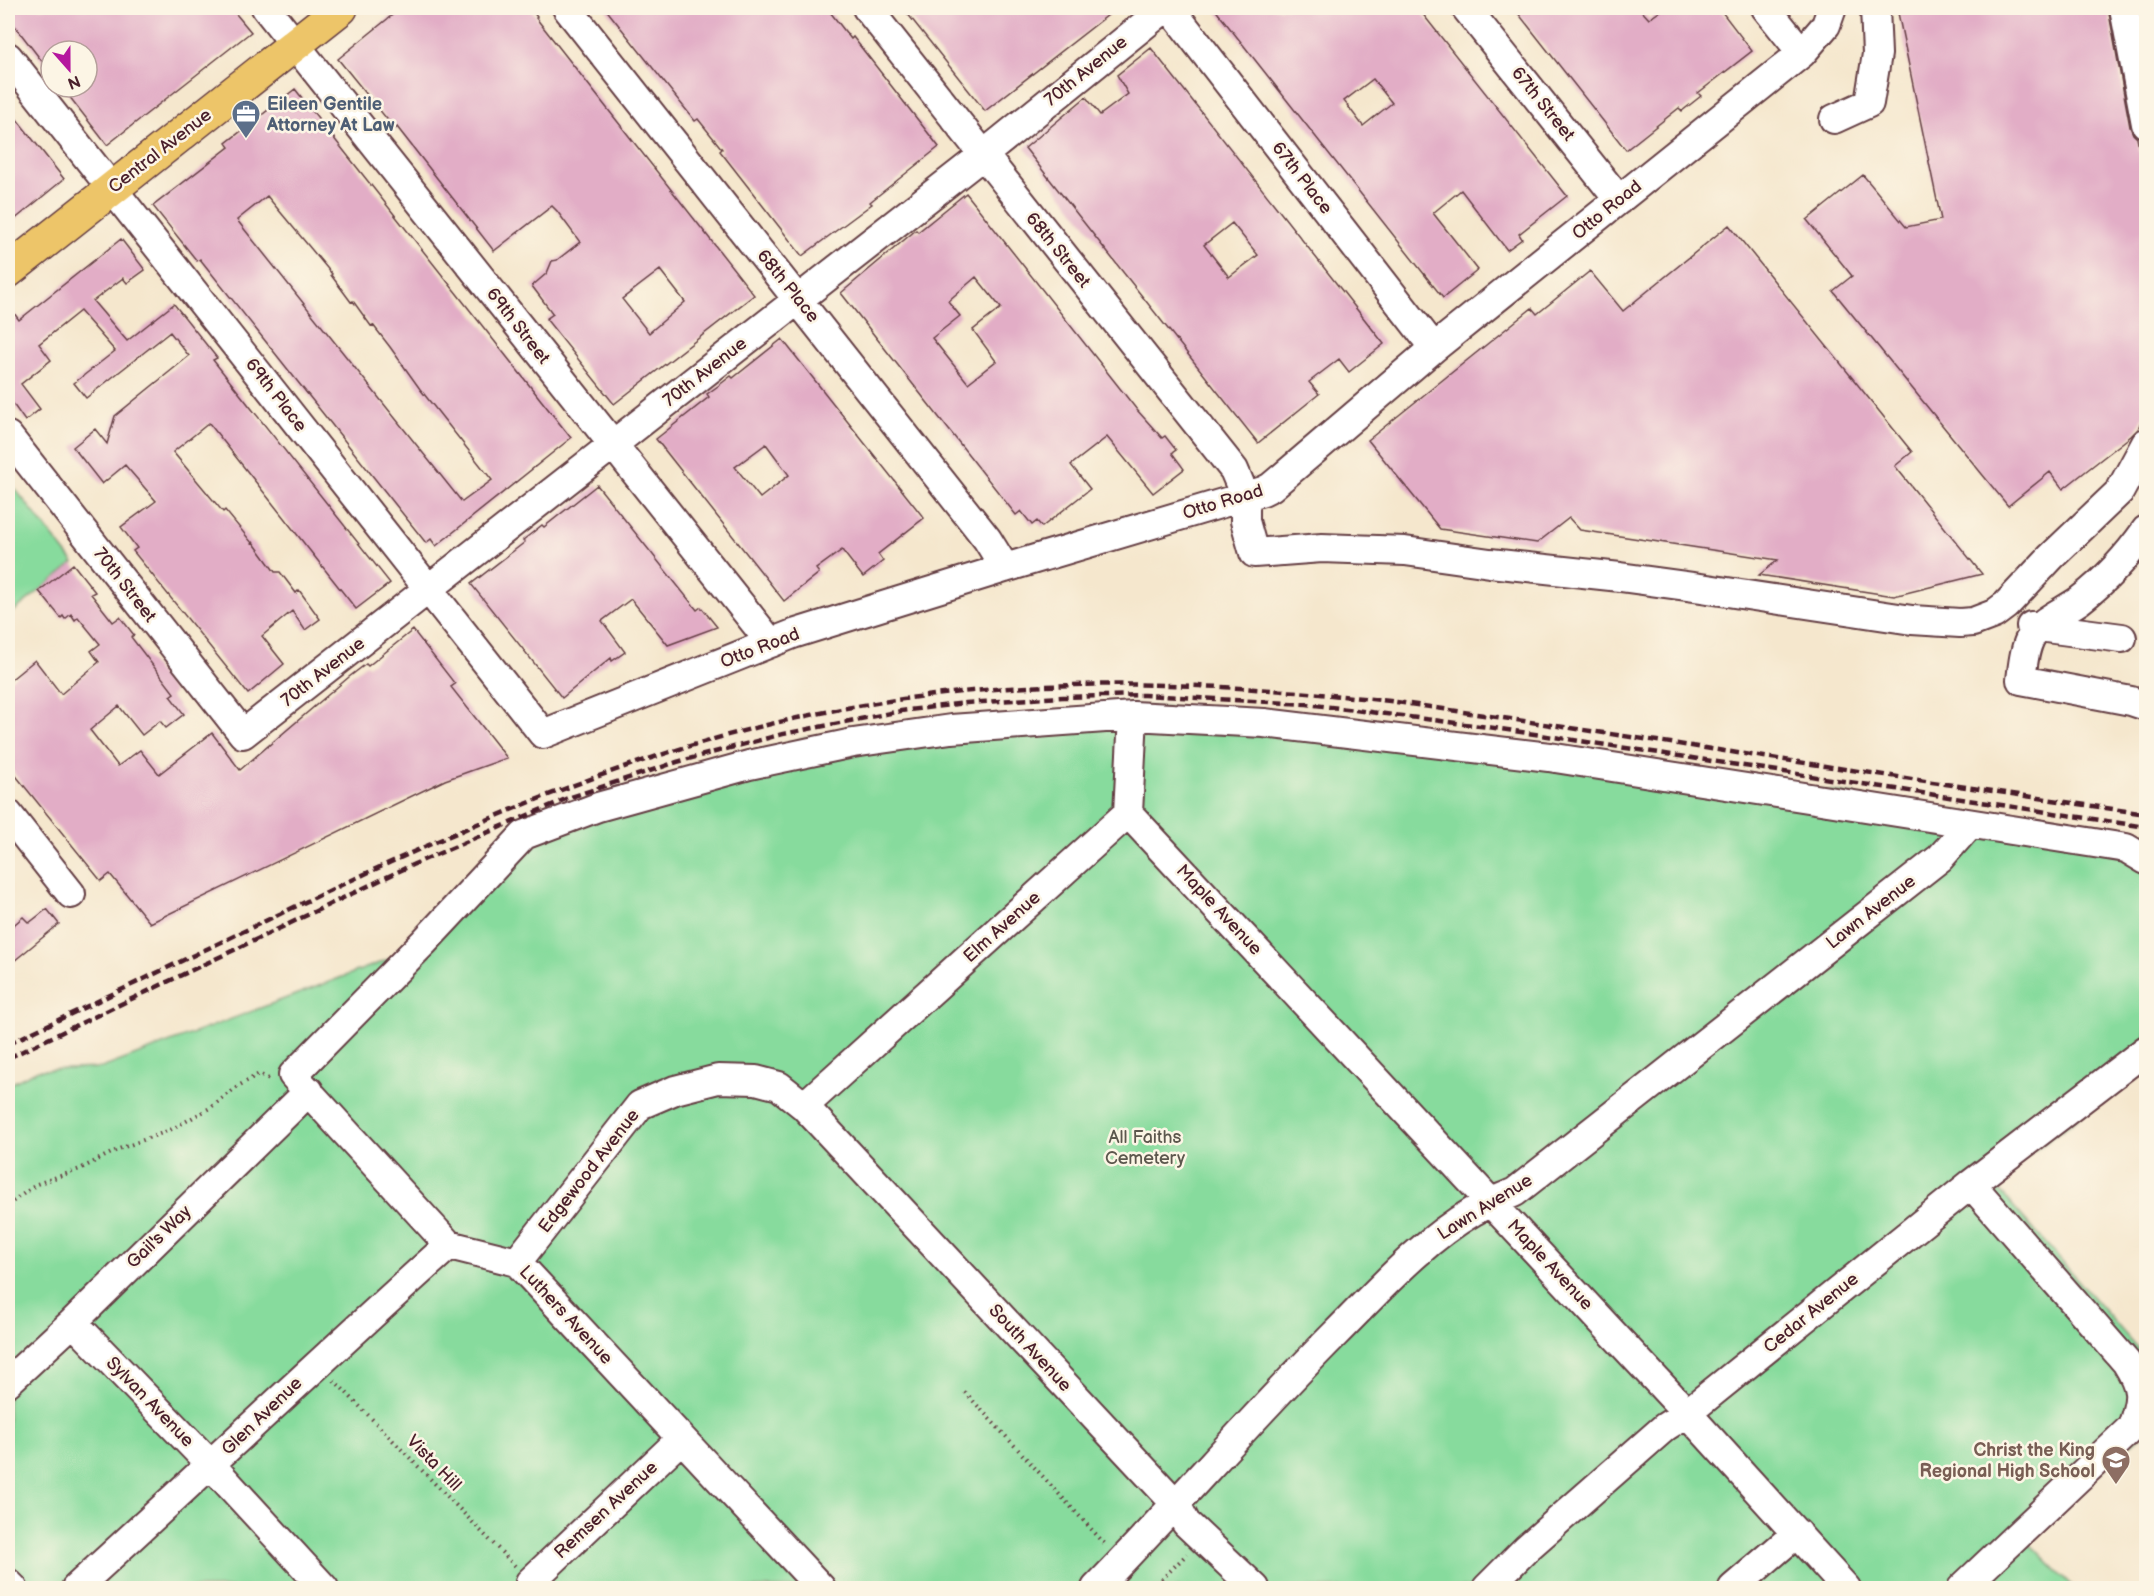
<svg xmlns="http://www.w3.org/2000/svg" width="2154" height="1596" viewBox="0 0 2154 1596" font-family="'Balsamiq Sans',sans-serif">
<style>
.green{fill:#87db9d;stroke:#687d64;stroke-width:1.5}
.building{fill:#e2adc6;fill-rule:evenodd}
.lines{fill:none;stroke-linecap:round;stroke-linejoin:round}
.minor-casing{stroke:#643d43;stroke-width:32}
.major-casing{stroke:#643d43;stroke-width:36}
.path{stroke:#643d43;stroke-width:4;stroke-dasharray:1.5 4.5;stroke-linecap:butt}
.minor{stroke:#fff;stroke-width:28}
.major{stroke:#edc569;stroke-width:33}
.rail{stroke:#4a1f2b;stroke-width:4.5;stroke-dasharray:9 4.5;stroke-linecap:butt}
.labels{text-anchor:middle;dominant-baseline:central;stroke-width:5;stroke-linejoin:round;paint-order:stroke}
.street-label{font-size:18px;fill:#4a1f2b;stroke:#fcf5e5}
.service-label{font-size:18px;font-weight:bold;fill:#4e5e75;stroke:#fcf5e5;text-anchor:start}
.park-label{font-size:18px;fill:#5c574d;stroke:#fcf5e5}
.education-label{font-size:18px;font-weight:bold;fill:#785e54;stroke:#fcf5e5;text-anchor:end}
</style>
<rect width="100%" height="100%" fill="#fcf5e5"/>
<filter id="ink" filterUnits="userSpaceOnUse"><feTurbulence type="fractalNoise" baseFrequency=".0167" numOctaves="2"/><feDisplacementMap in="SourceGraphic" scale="12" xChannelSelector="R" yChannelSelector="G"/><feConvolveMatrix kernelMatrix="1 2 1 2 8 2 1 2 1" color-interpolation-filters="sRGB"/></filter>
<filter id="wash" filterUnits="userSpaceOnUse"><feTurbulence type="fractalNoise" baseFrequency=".008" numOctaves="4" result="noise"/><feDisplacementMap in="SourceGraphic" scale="24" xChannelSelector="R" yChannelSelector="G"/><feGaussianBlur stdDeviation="1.35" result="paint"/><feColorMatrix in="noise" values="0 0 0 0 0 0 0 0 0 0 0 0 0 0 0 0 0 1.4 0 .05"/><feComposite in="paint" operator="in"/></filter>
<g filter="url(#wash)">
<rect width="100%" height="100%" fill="#f5e7cd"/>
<path class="green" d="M8 480 74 563 8 616Z
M1131 705 1362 719 2146 840V1067L1992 1182 2146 1358V1431L2026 1540 2074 1588H8V1085L38 1070 102 1068 395 957 508 832 620 789 812 736Z"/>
<g id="blocks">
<path class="building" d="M8 8H231L251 32 107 145 62 87H87V51H51V73L8 17Z
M401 8H530L537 17 536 18 754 295 614 404 546 319 553 314 532 286 547 273 552 261 557 260 580 242 557 211 552 206 494 251 397 127 395 129 338 59ZM660 270 685 302 649 333 622 299Z
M605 8H827L851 39 853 37 939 147 870 202 872 204 802 256 720 151 722 149 698 119 695 121Z
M903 8H1117L985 111Z
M1214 8H1418L1567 196 1519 234 1522 239 1507 250 1461 190 1433 213 1478 270 1443 298ZM1373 79 1392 103 1363 126 1344 101Z
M1514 8H1639L1649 19 1665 8H1710L1713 13 1719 8 1752 51 1698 93 1701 96 1682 111 1679 108 1626 150Z
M1897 8H2108L2130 127 2133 134 2137 138 2146 181V409L2138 429 2131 436 2063 489 2050 472 2008 506 1833 291 1852 276 1807 220 1863 175 1906 227 1941 220Z
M1151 48 1384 344 1349 372 1339 359 1309 382 1319 394 1258 443 1025 148 1086 97 1100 115 1128 94 1117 75ZM1232 223 1258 255 1229 277 1204 245Z
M295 89 571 438 436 546 431 539 426 543 200 259 197 261 153 206 229 147 226 143ZM267 196 332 274 331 275 351 302 353 301 371 326 373 325 390 347 420 389 492 480 462 502 237 220Z
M8 108 64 179 8 225Z
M966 193 1137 410 1162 438 1165 436 1176 450 1172 453 1184 469 1153 493 1107 437 1071 465 1090 489 1042 527 1037 521 1032 525 1021 511 1016 515 841 293 916 230 918 232ZM976 277 1001 308 973 330 996 361 968 383 932 338 960 316 948 301Z
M1729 225 1912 452 1895 466 1982 574 1894 596 1759 575 1778 560 1580 530 1569 518 1537 543 1440 529 1368 440 1532 308 1537 314 1590 271 1623 311Z
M121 239 145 270 127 283 123 278 93 301 127 341 174 304 217 358 213 360 390 583 356 609 209 423 173 452 223 512 225 510 252 543 253 542 275 572H280L296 593 299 590 320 619 305 630 292 611 262 636 284 664 248 694 133 551 137 548 121 527 156 501 125 465 102 484 73 447 95 429 107 444 115 416 189 356 170 332 86 398 74 383 115 351 80 311 39 344 51 360 21 384 40 409 25 421 8 397V305L19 320Z
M782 339 924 518 878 554 883 561 863 577 842 550 816 569 819 573 784 601 656 439 709 397 707 394 718 386 731 376 733 378ZM766 444 789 475 760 498 735 467Z
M597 485 697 610 701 607 717 627 668 645 631 599 602 621 625 652 612 661 611 658 562 698 471 584 525 542 523 540 532 533 542 525 544 527Z
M73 564 95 592 91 594 113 622 120 617 134 635 131 637 174 693 170 696 184 714 166 728 160 721 142 735 119 706 90 730 118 766 140 750 159 774 212 733 240 770 349 677 366 664 368 666 413 630 455 684 451 687 507 758 445 780 150 923 110 874 101 881 8 766V682L35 660 61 694 99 662 91 651 100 644 78 617 75 620 71 614 65 619 63 616 61 618 39 591Z
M47 909 59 924 8 966V930L23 917 29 923Z"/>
</g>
</g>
<g filter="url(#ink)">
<use href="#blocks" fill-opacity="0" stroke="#643d43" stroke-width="1.5"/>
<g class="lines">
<g class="minor-casing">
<path id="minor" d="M266 8 771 643
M567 8 987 539 1005 568
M867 8 1234 470 1245 496V521L1254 553 1322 548 1405 551 1490 563 1620 577 1701 588 1912 620 1960 623 1973 622 1994 614 2006 605 2051 557 2120 491 2146 443
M1170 8 1434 348
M1466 8 1619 200
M1766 8 1802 53
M2124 8 2146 124
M8 57 543 734 793 634 1005 568 1263 491 1271 487 1434 348 1802 53 1826 25 1832 8
M1834 119 1869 103 1877 54 1875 8
M8 436 243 734 983 155 1165 8
M2146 530C2127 557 2106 580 2080 600 2065 611 2043 619 2032 635 2024 648 2023 665 2021 680L2131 701 2146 706
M2031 626 2122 638
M1128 813 1687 1413 1846 1588
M8 814 71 894
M804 1106 1128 813 1133 716
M517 1262 640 1105 675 1090 718 1079 756 1080 779 1086 804 1106 1176 1504 1186 1523 1255 1588
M73 1322 211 1465 324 1588
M8 1382 73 1322 309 1091
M8 1583 13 1588
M76 1588C201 1474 323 1358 449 1245
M534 1588 530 1582 681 1439
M821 1588 517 1262 449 1245 293 1075 424 942 524 835 598 807 749 765 853 743 951 729 1133 716 1264 723 1549 757 2126 848 2146 860
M1096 1588C1177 1505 1253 1416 1335 1334 1379 1290 1421 1242 1474 1211 1487 1203 1502 1198 1515 1192L1940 858 1970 824
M1487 1588 1527 1548 1665 1427 1687 1413 1971 1184 2146 1050
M1733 1588 1797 1533
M1962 1588 2132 1427C2142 1397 2143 1389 2126 1362L1971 1184"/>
</g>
<g class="major-casing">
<path id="major" d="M8 271 341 8"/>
</g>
<path class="path" d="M8 1205 37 1184 80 1169 119 1149 170 1130 210 1108 238 1086 259 1074 269 1079
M334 1380 515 1566
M965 1392 1105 1544
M1153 1588 1187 1554"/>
<use href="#minor" class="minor"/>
<use href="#major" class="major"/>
<path class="rail" d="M8 1044C100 1000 192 956 284 912 486 816 678 730 903 699 1066 676 1227 683 1390 701L2146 814
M8 1058 412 865 568 798 677 762 783 734 901 711 966 703 1063 697 1144 695 1307 704 1488 727 2146 827"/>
</g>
</g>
<defs>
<g id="office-pin" transform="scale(1.5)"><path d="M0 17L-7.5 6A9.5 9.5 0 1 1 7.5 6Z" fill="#5c6f8a" stroke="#fcf5e5"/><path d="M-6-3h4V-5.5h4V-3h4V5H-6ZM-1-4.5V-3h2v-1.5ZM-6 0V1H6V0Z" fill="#fff"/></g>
<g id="school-pin" transform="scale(1.5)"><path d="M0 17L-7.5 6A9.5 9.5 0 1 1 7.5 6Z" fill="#8d6e63" stroke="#fcf5e5"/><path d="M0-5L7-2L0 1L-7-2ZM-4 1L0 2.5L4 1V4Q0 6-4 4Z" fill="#fff"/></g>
</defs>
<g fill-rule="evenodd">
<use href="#office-pin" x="246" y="114"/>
<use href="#school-pin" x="2116" y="1460"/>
</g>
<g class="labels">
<g class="street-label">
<text transform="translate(1086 71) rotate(-39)">70th Avenue</text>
<text transform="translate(1543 104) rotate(51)">67th Street</text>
<text transform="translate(160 151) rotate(-38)">Central Avenue</text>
<text transform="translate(1302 178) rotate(52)">67th Place</text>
<text transform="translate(1607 210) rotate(-39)">Otto Road</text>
<text transform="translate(1058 250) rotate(51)">68th Street</text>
<text transform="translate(788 286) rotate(51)">68th Place</text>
<text transform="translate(518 326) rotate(52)">69th Street</text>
<text transform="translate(705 372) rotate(-38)">70th Avenue</text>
<text transform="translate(276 395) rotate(52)">69th Place</text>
<text transform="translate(1223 502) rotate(-17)">Otto Road</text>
<text transform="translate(125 585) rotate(52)">70th Street</text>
<text transform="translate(760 648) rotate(-21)">Otto Road</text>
<text transform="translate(323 672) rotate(-38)">70th Avenue</text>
<text transform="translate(1219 910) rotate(47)">Maple Avenue</text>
<text transform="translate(1871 912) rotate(-38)">Lawn Avenue</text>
<text transform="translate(1002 927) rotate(-42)">Elm Avenue</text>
<text transform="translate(589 1171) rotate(-52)">Edgewood Avenue</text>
<text transform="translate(1485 1207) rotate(-32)">Lawn Avenue</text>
<text transform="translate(159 1237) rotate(-44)">Gail's Way</text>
<text transform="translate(1550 1265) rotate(47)">Maple Avenue</text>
<text transform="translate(1811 1313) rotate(-39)">Cedar Avenue</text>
<text transform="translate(566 1315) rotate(47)">Luthers Avenue</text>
<text transform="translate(1030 1348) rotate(47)">South Avenue</text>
<text transform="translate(150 1402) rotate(46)">Sylvan Avenue</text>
<text transform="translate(262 1416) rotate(-44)">Glen Avenue</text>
<text transform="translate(434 1463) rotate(46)">Vista Hill</text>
<text transform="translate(606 1510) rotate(-43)">Remsen Avenue</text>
</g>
<g class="service-label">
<text x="267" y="104">Eileen Gentile<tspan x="267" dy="21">Attorney At Law</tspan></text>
</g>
<g class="park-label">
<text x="1145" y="1137">All Faiths<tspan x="1145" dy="21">Cemetery</tspan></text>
</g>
<g class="education-label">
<text x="2095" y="1450">Christ the King<tspan x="2095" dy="21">Regional High School</tspan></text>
</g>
</g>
<rect width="2154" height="1596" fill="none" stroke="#fcf5e5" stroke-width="30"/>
<g transform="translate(69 69) rotate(159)"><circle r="28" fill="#fcf5e5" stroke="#b59f9b" stroke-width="1.5"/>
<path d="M0-4.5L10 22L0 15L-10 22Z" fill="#b5179e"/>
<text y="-9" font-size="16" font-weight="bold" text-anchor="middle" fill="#4a1f2b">N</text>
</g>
</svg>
